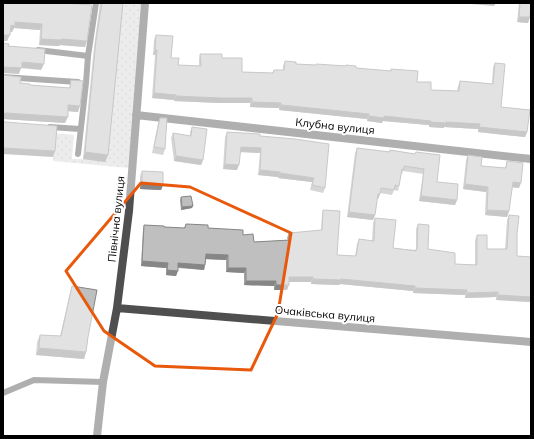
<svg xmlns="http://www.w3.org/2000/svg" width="534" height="439" viewBox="0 0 534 439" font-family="Mulish,sans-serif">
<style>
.grass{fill:url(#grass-dots)}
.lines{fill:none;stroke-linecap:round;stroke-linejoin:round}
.lane{stroke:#4f4f4f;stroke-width:6}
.street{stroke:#4f4f4f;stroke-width:8}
.wall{fill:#a4a4a4}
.shaded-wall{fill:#868686}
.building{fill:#bfbfbf;stroke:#868686}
.marked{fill:none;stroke:#e8590c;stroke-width:3;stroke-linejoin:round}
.labels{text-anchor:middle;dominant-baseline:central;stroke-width:4;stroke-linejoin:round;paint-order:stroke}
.street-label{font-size:11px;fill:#000;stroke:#fff}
</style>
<defs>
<pattern id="grass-dots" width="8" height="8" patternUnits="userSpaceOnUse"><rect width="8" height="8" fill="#d6d6d6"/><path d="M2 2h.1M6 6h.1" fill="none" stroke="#b6b6b6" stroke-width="1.8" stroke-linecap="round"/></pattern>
</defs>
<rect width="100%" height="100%" fill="#fff"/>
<path class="grass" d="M122 3H141L129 168 53 161 54 133 74 135 72 159H83Z"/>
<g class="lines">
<path class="lane" d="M38 50 88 56
M3 77 78 82
M50 127 80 129
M78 154 86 83 88 56 96 3
M3 393 34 380 103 382"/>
<path class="street" d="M136 115 531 159
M117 308 531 342
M97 436 103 382 117 308 129 211 145 3"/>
</g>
<path class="wall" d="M3 3 85 47 60 45 59 46 39 45 40 30 14 28 12 32 10 31 7 41H3Z
M100 3H123L108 155 105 162 83 159 94 47Z
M519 3H531L528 23 517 22Z
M156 35 171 58 178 65 199 66V59L200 54 222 58 242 72 272 73 274 70H283V66L285 61 296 64 316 65 345 66 346 65 356 68 390 71 391 69 417 82 431 90 457 91 458 86 460 81 492 84 493 67 495 63 501 107 527 132 525 137 478 132V129L444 127V128L429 127V125L383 121 382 123 367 121V119L279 110V108L250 107V103H219L174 101V100L152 98 155 55H153L154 40Z
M3 75 20 83 30 85 69 88 71 80 78 112 68 111 65 123 3 119Z
M160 118 165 149 163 155 152 153 158 123Z
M192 127 203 160 201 165 174 161 171 138 173 133 190 136V132Z
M227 132 260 136 325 188 323 193 310 190 312 182 278 178V177L258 175 260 153 240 152 237 170 223 169 225 137Z
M357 148 389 152 390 150 415 154 416 152 437 182 457 200 455 205 419 201 423 174 403 171 402 174H401L399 186 398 191 394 190 392 195 380 193 378 199H377L375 215 373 220 347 217 355 153Z
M468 155 481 166 505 168 507 161 519 188 512 187 509 211 507 217 485 215 486 192 463 189 466 160Z
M142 171 163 185 161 190 140 189V176Z
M181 197 192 208 181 210 180 200Z
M323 210 337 255 355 256 357 244 359 239 372 241 373 223 375 218 393 248 416 250V229L418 224 428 249 455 264 475 265V240L477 235 487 249H505L507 220 509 215 517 234V256L531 257V302L496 300V297L465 298V295L413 293V291L340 284 339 285 311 284V282H289L287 290H274V286L244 285V273L226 272V260L206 259 204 270 178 268 176 276 166 275V268L141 266 143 230 144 225 164 227 184 228 186 224 243 235 254 242 288 240 287 238 289 233 321 230 322 215Z
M72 286 88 337 86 352 84 359 36 355 37 342 40 335 60 336 70 293Z"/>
<path class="shaded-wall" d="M472 3H496L494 6 471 4Z
M519 17H530L528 23 517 22Z
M15 22 42 24 40 30 14 28 12 32 8 31 11 25Z
M4 35H10L7 41H3V36Z
M41 39H62L87 41 85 47 60 45 59 46 39 45Z
M155 50H157L155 55H153Z
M22 62 44 64 41 70 21 68 19 74 3 73V67Z
M154 93 176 95 174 100 152 98Z
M176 96 252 98 250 103H219L174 101Z
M252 102 281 103 279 108 250 107Z
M68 105 80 106 78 112 66 111Z
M281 105 369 114 367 119 279 110Z
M6 113 68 117 65 123 3 119V114Z
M369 116H384L431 121 429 125 383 121 382 123 367 121Z
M430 122H446L480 124 478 129 444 127V128L429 127Z
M479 127 527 132 525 137 478 132Z
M241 147 261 148 260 153 239 152Z
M3 148 55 151 53 157 3 154Z
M85 152 108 155 105 162 83 159Z
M176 156 203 160 201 165 174 161Z
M225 164 239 165 237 170 223 169Z
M260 170 280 172 278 177 258 175Z
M280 173 314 178 312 182 278 178Z
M513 182 521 183 519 188 511 187Z
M142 183 163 185 161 190 140 189Z
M465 184 488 187 486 192 463 189Z
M378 194H380L378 199H376Z
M421 196 457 200 455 205 419 201Z
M193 206 192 208 181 210 182 207Z
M487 210 509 211 507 217 485 215Z
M349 212 375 215 373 220 347 217Z
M206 254 228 255 226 260 204 259Z
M142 261 168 263 166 268 141 266Z
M178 263 205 265 204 270 176 267Z
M228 268H246L244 273 226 272Z
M167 270 178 271 176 276 166 275Z
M289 277H313L311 282H287Z
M313 279H341L415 286 413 291 340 284 339 285 311 284Z
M246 281H276L274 286 244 285Z
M276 285H289L287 290H274Z
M415 288 467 290 465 295 413 293Z
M498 292 496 297 465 298 467 293Z
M498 295 531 297V302L496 300Z
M39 348 86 352 84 359 36 355Z"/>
<path class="building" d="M3 3H64L92 5 87 41 62 39 61 40 41 39 42 24 15 22V26L11 25 10 35H4L3 36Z
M102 3H123L108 155 85 152 96 40Z
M520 3H531L530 17H519Z
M156 35 173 36 171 58H179L178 65 201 66 200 54H222V58H242V72L273 73 274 70H284L285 61 296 62V64L316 65V64L346 66V65L356 66V68L391 71V69L418 71 417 82H431V90L459 91 460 81 493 84 495 63 505 64 501 107 530 110 527 132 479 127 480 124 446 122V123L430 122 431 121 384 116V118L369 116V114L281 105V103L252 102V98H221L176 96V95L154 93 157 50H155Z
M3 43 9 44 8 46 45 49 44 64 22 62V68L3 67Z
M3 75 21 77 20 83 30 84V85L70 88 71 80 83 81 80 106 68 105V117L6 113 3 114Z
M160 118H167L165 149 154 147Z
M3 120 5 122 57 126 55 151 3 148Z
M192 127 207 129 203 160 176 156 173 133 191 136Z
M227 132 260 134V136L295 139 329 144 325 188 312 185 314 178 280 173V172L260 170 261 148 241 147 239 165 225 164Z
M357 148 390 152V150L415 154 416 152 440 155 437 182 458 184 457 200 421 196 424 169 404 166V169H402L399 186 395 185 394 190 381 188 380 194H378L375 215 349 212Z
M468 155 482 157 481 166 506 168 507 161 523 163 521 183 513 182 509 211 487 210 488 187 465 184Z
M142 171 163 172V185L142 183Z
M191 196 193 206 182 207 181 197Z
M323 210 340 211 337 255 356 256 359 239 374 241 375 218 396 220 393 248 416 251V249H417L418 224 429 225 428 249 455 253V264L477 265V235H487V249H507L509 215 519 216 517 234V256L531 257V297L498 295V292L467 293V290L415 288V286L341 279V280L313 279V277H289V285H276V281H246V268H228V255L206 254 205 265 178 263V271L167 270 168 263 142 261 144 225 164 226V227L185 228 186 224 208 225V228L243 230V235L253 234 254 242 290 240 289 233 322 230Z
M72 286 97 290 88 337 86 352 39 348 40 335 61 336Z"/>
<path d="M0 0H534V439H0ZM141 183 190 187 291 233 278 313 251 370 155 366 104 331 66 271Z" fill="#fff" fill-opacity=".55" fill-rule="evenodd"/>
<path class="marked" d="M141 183 190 187 291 233 278 313 251 370 155 366 104 331 66 271Z"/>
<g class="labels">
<g class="street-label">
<text transform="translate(335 126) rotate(6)">Клубна вулиця</text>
<text transform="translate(116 219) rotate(-84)">Північна вулиця</text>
<text transform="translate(325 314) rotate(5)">Очаківська вулиця</text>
</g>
</g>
<rect width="534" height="439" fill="none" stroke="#000000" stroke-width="8"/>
</svg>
